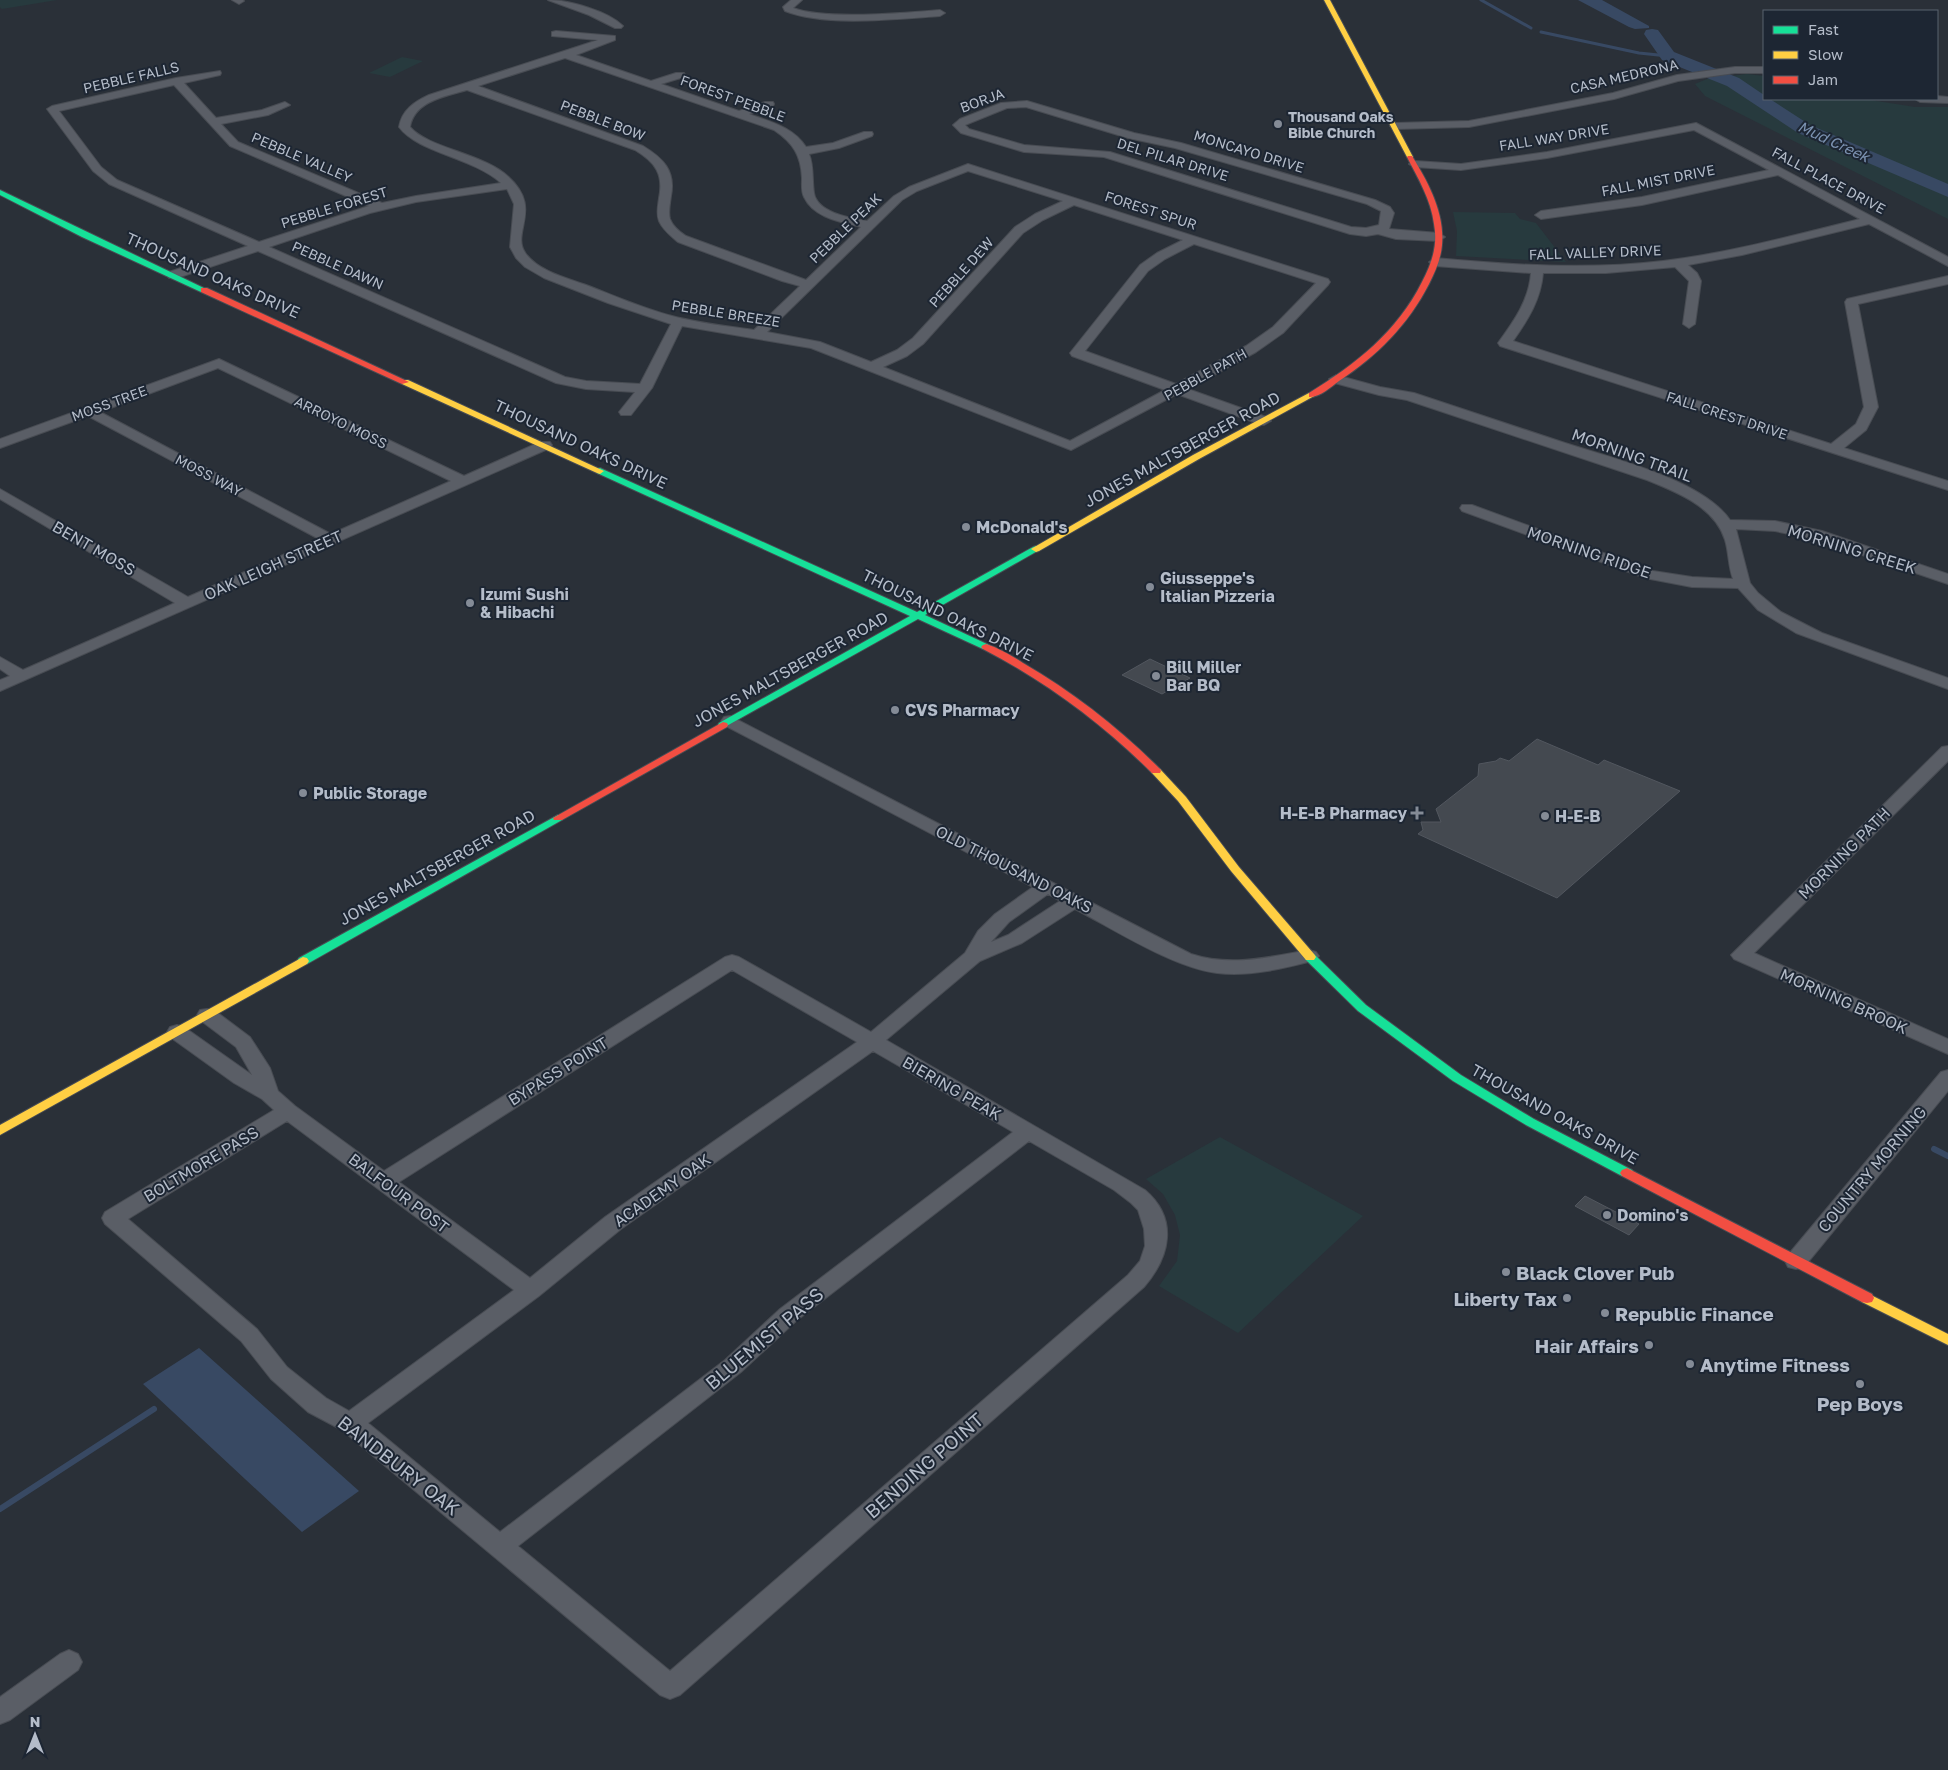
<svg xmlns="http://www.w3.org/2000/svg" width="1948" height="1770" viewBox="0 0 1948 1770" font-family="'Golos Text',sans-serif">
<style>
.green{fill:#273a3e}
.water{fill:#384963}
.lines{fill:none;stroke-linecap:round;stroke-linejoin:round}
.stream-far1{stroke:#384963;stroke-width:3}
.stream{stroke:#384963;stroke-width:6}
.river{fill:#384963;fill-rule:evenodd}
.building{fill:#444950;stroke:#52575f}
.street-casing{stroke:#484c53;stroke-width:2}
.fast-casing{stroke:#484c53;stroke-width:2}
.slow-casing{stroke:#484c53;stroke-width:2}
.jam-casing{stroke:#484c53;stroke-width:2}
.street{fill:#5a5e66;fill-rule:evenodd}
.fast{fill:#16e098;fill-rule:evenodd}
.slow{fill:#ffcf43;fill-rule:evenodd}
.jam{fill:#f24e42;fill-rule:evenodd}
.poi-dot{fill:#848b96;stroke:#1d2633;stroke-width:2}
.labels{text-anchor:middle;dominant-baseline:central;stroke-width:4;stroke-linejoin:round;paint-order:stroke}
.far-street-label{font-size:14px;fill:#b4bcc9;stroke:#1d2633}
.far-poi-label{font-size:14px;font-weight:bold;fill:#b4bcc9;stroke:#1d2633;text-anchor:start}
.far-water-label{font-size:15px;font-style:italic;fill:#7c92b1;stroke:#1d2633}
.street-label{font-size:16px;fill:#b4bcc9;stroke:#1d2633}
.poi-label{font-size:16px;font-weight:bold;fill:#b4bcc9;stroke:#1d2633;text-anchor:start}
.near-poi-label{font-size:19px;font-weight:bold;fill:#b4bcc9;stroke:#1d2633;text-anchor:start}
.near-street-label{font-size:19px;fill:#b4bcc9;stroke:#1d2633}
</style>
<rect width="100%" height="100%" fill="#2a3038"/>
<path class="green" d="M0 0H57L2 9 0 7Z
M402 57 423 61 390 77 369 73Z
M1747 74 1764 76V99H1864L1915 107H1948V219L1705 96 1695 84 1707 79Z
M1453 212 1515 213 1520 219 1536 223 1566 262 1456 256 1457 231Z
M1220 1137 1363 1216 1238 1333 1159 1286 1177 1261 1180 1235 1175 1215 1163 1194 1146 1179Z"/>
<path class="water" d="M1578 0H1602L1649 26V28L1635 29 1629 27Z
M199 1348 359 1491 302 1532 143 1384Z"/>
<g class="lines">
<path class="stream-far1" d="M1481 0 1531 28
M1541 32 1639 53 1668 56"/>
<path class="stream" d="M1934 1149 1948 1156
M0 1509 154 1409"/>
<path class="river" d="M1652 29 1658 30 1674 52 1739 78 1764 95V99H1770L1810 125 1948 184V197L1798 133 1727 86 1662 60 1644 34 1646 30Z"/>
</g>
<path class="building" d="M1150 659 1190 678 1162 694 1122 675Z
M1537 739 1598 765 1604 760 1680 791 1557 898 1418 834 1423 830 1421 822H1441L1436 809 1478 776 1479 764 1496 761 1500 758 1509 761Z
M1585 1196 1639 1224 1629 1235 1575 1206Z"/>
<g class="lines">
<g class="street-casing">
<path id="street" d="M232 0H243L244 1 239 4Z
M548 0C569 0 608 11 623 26L621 28H615L589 15Z
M791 0H802L793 8C825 20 904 13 940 10L945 13 940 16C896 19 825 27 785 11L783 7Z
M556 31 615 36V40L576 55 651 81 676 73H684L685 75 684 77 661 84 739 111 765 102H773L774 104 773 106 749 114C771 122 793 127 806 147L833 143 864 132H872L873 134 872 136 839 148 809 154C814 166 812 179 814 193 817 213 851 218 867 221L894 196 909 187 968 164 1328 279 1330 282 1328 285 1283 333 1256 352 1188 389 1269 418 1271 421 1264 425 1259 424 1177 394 1071 450 811 348 682 326 652 388 631 415H621L619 412 635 392 586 389 556 383 258 251 177 278H169L167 275 169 272 248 246 109 184 93 171 47 109 52 106 176 78 220 71 221 73 220 75 184 83 216 118 262 110 285 102 290 105 268 115 221 124 238 142 382 203 416 196 501 183C472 157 418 153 399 127 402 110 414 102 429 95L598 40 552 36V32ZM565 58 774 130C793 143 801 155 802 178 802 184 801 192 804 197 814 218 841 222 861 227L806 280 686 236C680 232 673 227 670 219 668 212 670 204 671 196 676 171 663 158 643 146L478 86ZM174 85 230 146 369 206 259 242 117 180 101 167 59 111ZM467 90 635 150C655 162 664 174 659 198 658 206 656 214 659 221 663 230 671 236 678 242L782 281 800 286 754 330C726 326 698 323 672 316 642 308 615 296 586 285 567 278 540 272 526 254 509 232 547 208 504 173 478 153 427 147 410 127 414 101 446 96 467 90ZM968 171 1063 201 1035 214 1015 227 913 338 897 350 871 362 820 342 767 332 902 200 917 191ZM507 189 514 204 510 247 516 258 525 267 544 278 608 303 671 324 640 384 586 381 565 377 269 247 370 213 416 202ZM1074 205 1183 240 1157 253 1140 265 1070 353 1072 356 1165 390 1070 441 883 367 907 356 923 344 1023 233 1043 220ZM1194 244 1316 283 1273 327 1246 346 1176 384 1085 351 1148 271 1165 259Z
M1735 67H1764V73H1735L1678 81 1614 99 1469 127 1395 129 1390 126 1395 123 1469 121 1613 93 1677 75Z
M1937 96 1948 97V103L1920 102 1915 99H1937Z
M1027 101 1134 133 1181 143 1375 200 1390 207 1394 213 1389 229 1439 233 1445 237 1439 241 1396 239 1378 234 1366 236 1350 234 1104 157 1024 152 961 133 953 125 960 119 1001 103ZM1026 107 1128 138 1175 148 1367 204 1381 211 1379 225 1366 228 1351 227 1110 152 1024 145 969 129 965 125 1007 108Z
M1696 123 1948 257V266L1869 224 1742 255 1688 265 1697 273 1701 281 1695 324 1689 328 1683 324 1689 281 1675 267 1606 273H1543C1541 299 1528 320 1513 341L1831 444 1856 424 1864 407 1845 302 1847 299 1948 276V284L1858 304 1878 407 1866 430 1844 448 1948 481V490L1500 346 1498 343C1514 321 1529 300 1531 273L1435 266 1429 262 1435 258C1511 265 1587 270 1663 261 1730 253 1795 235 1860 219L1778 175 1642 205 1541 219 1535 215 1541 211 1642 197 1769 170 1694 130 1547 158 1461 170 1415 167 1409 164 1415 161 1461 164 1547 152Z
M219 359 464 476 540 442H550L552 445 550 448 0 691V680L10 676 0 669V657L23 670 175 603 0 499V489L188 597 319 539 88 416 0 448V439ZM218 368 451 481 331 534 100 412Z
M1336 375 1380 387 1414 393C1462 409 1510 425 1559 441 1606 457 1701 478 1730 520L1775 521 1822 531 1948 574V584L1818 540 1775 531 1736 529 1750 583 1758 593 1781 612 1822 633 1948 678V689L1796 633 1758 610 1738 588 1692 587 1645 578 1462 511 1460 508 1462 505H1472L1653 571 1692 577 1733 579C1728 566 1729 553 1725 540 1715 507 1677 492 1647 480L1407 400 1379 395 1331 382 1329 379Z
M730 716 1191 954C1231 967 1269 957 1309 950L1316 952 1319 956 1316 960C1285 968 1250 977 1217 973 1174 968 1115 930 1075 909L1022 943 980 961 886 1040 1145 1190C1179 1219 1170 1257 1144 1287L680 1695 670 1699 660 1695 342 1430 308 1412 271 1379 241 1341 105 1224 102 1218 105 1212 274 1110 262 1099 234 1083 170 1037 167 1032 170 1027 177 1025 184 1027 252 1075 236 1047 200 1020 197 1015 200 1010 207 1009 214 1010 250 1037 270 1068 278 1091 295 1106 384 1171 725 957 732 955 739 957 871 1032 965 953 978 931 995 914 1033 887 724 725 721 721 724 717ZM1048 894 1060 901 1008 935 991 942 1009 922ZM732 970 857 1042 605 1217 530 1278 399 1182ZM873 1051 1013 1132 780 1309 725 1360 500 1532 368 1423 539 1296 621 1229ZM287 1121 514 1290 349 1411 326 1398 287 1367 257 1329 128 1219ZM1029 1141 1114 1190 1131 1203 1138 1210 1144 1229 1145 1246 1140 1261 1128 1275 670 1671 518 1546 741 1372 796 1321Z
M1948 746V761L1754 953 1948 1039V1054L1734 959 1731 955 1942 747Z
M1948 1070V1091L1804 1267 1796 1269 1788 1267 1785 1261 1788 1255 1941 1072Z
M69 1650 78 1654 82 1662 78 1670 10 1720 0 1724V1697L60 1654Z"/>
</g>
<g class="fast-casing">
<path id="fast" d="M0 190 208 290 201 292 82 237 0 195Z
M600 468 917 612 1033 547 1036 546 1041 549 925 615 989 645 991 647 989 649H983L918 619 723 728 719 727 718 725 719 723 910 616 597 473V469Z
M558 815 563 818 562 820 307 964H299L297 961 299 958Z
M1310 953 1314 954 1366 1005 1461 1075 1534 1119 1632 1170 1634 1173 1632 1176H1622L1526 1125 1453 1081 1358 1011 1306 960 1304 957Z"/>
</g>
<g class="slow-casing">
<path id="slow" d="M1324 0H1330L1413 157 1412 158 1407 157Z
M402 380H408L604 471 600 474 597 473 402 384Z
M1309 393 1316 395 1199 459 1039 551 1036 552 1031 549 1193 455Z
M1156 768 1160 769 1186 797 1239 867 1314 954 1316 957 1314 960H1306L1231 871 1178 801 1152 773 1151 771 1152 769Z
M303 957 307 958 309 961 307 964 0 1135V1125Z
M1867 1293 1948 1334V1345L1862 1302 1860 1298 1862 1294Z"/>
</g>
<g class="jam-casing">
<path id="jam" d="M1408 156H1412C1428 182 1445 213 1442 245 1441 259 1435 272 1429 284 1408 325 1377 356 1339 381 1331 387 1319 398 1309 397V393C1356 364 1397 332 1422 282 1432 263 1438 245 1434 224 1431 200 1418 178 1407 157Z
M201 288H207L409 382 402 384 201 292Z
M986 644C999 648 1012 656 1023 663 1073 692 1119 728 1160 769L1161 771 1160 773H1152C1102 723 1045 681 983 649L981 647 983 645Z
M723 722 727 723 728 725 727 727 562 820H554L553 818Z
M1627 1168 1872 1294 1874 1298 1872 1302 1867 1303 1862 1302 1622 1176 1620 1173 1622 1170Z"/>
</g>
<use href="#street" class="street"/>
<use href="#fast" class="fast"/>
<use href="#slow" class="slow"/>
<use href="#jam" class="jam"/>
</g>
<g class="poi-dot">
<circle cx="1278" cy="124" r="5"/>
<circle cx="966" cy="527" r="5"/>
<circle cx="1150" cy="587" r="5"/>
<circle cx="470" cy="603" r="5"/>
<circle cx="1156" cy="676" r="5"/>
<circle cx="895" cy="710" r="5"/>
<circle cx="303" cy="793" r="5"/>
<path d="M1414.5 805.5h5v5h5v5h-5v5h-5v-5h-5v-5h5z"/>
<circle cx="1545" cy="816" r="5"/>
<circle cx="1607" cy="1215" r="5"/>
<circle cx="1506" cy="1272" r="5"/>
<circle cx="1567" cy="1298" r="5"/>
<circle cx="1605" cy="1313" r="5"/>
<circle cx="1649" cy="1345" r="5"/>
<circle cx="1690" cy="1364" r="5"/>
<circle cx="1860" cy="1384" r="5"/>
</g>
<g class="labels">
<g class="far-street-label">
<text transform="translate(1624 76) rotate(-13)">CASA MEDRONA</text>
<text transform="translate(131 77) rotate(-13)">PEBBLE FALLS</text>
<text transform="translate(733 98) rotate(20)">FOREST PEBBLE</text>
<text transform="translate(982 100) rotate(-20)">BORJA</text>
<text transform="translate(603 120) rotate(21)">PEBBLE BOW</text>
<text transform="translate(1554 137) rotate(-9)">FALL WAY DRIVE</text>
<text transform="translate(1249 151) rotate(17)">MONCAYO DRIVE</text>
<text transform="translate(302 157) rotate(23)">PEBBLE VALLEY</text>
<text transform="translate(1173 159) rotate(17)">DEL PILAR DRIVE</text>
<text transform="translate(1658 180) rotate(-11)">FALL MIST DRIVE</text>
<text transform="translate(1829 180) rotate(28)">FALL PLACE DRIVE</text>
<text transform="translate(334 207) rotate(-17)">PEBBLE FOREST</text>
<text transform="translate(1151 210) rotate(18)">FOREST SPUR</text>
<text transform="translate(845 228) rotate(-44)">PEBBLE PEAK</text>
<text transform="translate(1595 252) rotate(-2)">FALL VALLEY DRIVE</text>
<text transform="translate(338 265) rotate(24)">PEBBLE DAWN</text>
<text transform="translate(961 272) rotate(-48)">PEBBLE DEW</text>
<text transform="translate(726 313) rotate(9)">PEBBLE BREEZE</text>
<text transform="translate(1205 374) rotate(-29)">PEBBLE PATH</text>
<text transform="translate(109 403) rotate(-20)">MOSS TREE</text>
<text transform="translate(1727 415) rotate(18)">FALL CREST DRIVE</text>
<text transform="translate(341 422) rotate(26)">ARROYO MOSS</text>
<text transform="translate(209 475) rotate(28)">MOSS WAY</text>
</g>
<g class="far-poi-label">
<text x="1288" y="116">Thousand Oaks<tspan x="1288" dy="16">Bible Church</tspan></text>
</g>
<g class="far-water-label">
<text transform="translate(1834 141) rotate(25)">Mud Creek</text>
</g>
<g class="street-label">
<text transform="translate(213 275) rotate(24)">THOUSAND OAKS DRIVE</text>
<text transform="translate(581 444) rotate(25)">THOUSAND OAKS DRIVE</text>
<text transform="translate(1182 449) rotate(-29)">JONES MALTSBERGER ROAD</text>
<text transform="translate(1632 455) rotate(20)">MORNING TRAIL</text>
<text transform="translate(94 548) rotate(30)">BENT MOSS</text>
<text transform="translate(1852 549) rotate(17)">MORNING CREEK</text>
<text transform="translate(1589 552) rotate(19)">MORNING RIDGE</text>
<text transform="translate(273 565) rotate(-24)">OAK LEIGH STREET</text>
<text transform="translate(948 615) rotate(26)">THOUSAND OAKS DRIVE</text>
<text transform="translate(790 669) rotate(-29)">JONES MALTSBERGER ROAD</text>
<text transform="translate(1844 853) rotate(-45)">MORNING PATH</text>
<text transform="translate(437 867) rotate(-29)">JONES MALTSBERGER ROAD</text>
<text transform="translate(1014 869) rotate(27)">OLD THOUSAND OAKS</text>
<text transform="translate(1844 1001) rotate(24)">MORNING BROOK</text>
<text transform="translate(558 1071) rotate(-32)">BYPASS POINT</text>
<text transform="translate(952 1088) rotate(30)">BIERING PEAK</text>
<text transform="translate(1555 1114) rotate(29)">THOUSAND OAKS DRIVE</text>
<text transform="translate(201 1164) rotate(-31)">BOLTMORE PASS</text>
<text transform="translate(1872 1169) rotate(-50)">COUNTRY MORNING</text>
<text transform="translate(662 1190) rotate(-35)">ACADEMY OAK</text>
<text transform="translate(399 1193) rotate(37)">BALFOUR POST</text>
</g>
<g class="poi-label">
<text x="976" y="527">McDonald's</text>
<text x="1160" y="578">Giusseppe's<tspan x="1160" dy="18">Italian Pizzeria</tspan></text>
<text x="480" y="594">Izumi Sushi<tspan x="480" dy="18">&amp; Hibachi</tspan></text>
<text x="1166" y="667">Bill Miller<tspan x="1166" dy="18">Bar BQ</tspan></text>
<text x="905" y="710">CVS Pharmacy</text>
<text x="313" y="793">Public Storage</text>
<text x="1407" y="813" text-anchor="end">H-E-B Pharmacy</text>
<text x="1555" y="816">H-E-B</text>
<text x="1617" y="1215">Domino's</text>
</g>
<g class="near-poi-label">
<text x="1516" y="1272">Black Clover Pub</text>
<text x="1557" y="1298" text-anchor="end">Liberty Tax</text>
<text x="1615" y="1313">Republic Finance</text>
<text x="1639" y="1345" text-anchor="end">Hair Affairs</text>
<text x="1700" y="1364">Anytime Fitness</text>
<text x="1860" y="1403" text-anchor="middle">Pep Boys</text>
</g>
<g class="near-street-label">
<text transform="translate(764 1338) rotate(-40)">BLUEMIST PASS</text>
<text transform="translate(399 1465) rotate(38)">BANDBURY OAK</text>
<text transform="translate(924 1465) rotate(-41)">BENDING POINT</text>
</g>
</g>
<rect x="1763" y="10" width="175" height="90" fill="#1d2633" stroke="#59626f"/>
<rect x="1773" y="26" width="25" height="8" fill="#16e098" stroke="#59626f"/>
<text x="1808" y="35" font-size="15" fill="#b4bcc9">Fast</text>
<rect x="1773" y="51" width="25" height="8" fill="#ffcf43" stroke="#59626f"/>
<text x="1808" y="60" font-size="15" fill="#b4bcc9">Slow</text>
<rect x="1773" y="76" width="25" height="8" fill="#f24e42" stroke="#59626f"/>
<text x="1808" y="85" font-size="15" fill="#b4bcc9">Jam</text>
<g transform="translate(35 1735)" stroke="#1d2633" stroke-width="4" paint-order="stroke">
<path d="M0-4L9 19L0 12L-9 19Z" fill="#b4bcc9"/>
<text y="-8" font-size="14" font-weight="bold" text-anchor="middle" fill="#b4bcc9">N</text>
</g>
</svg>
